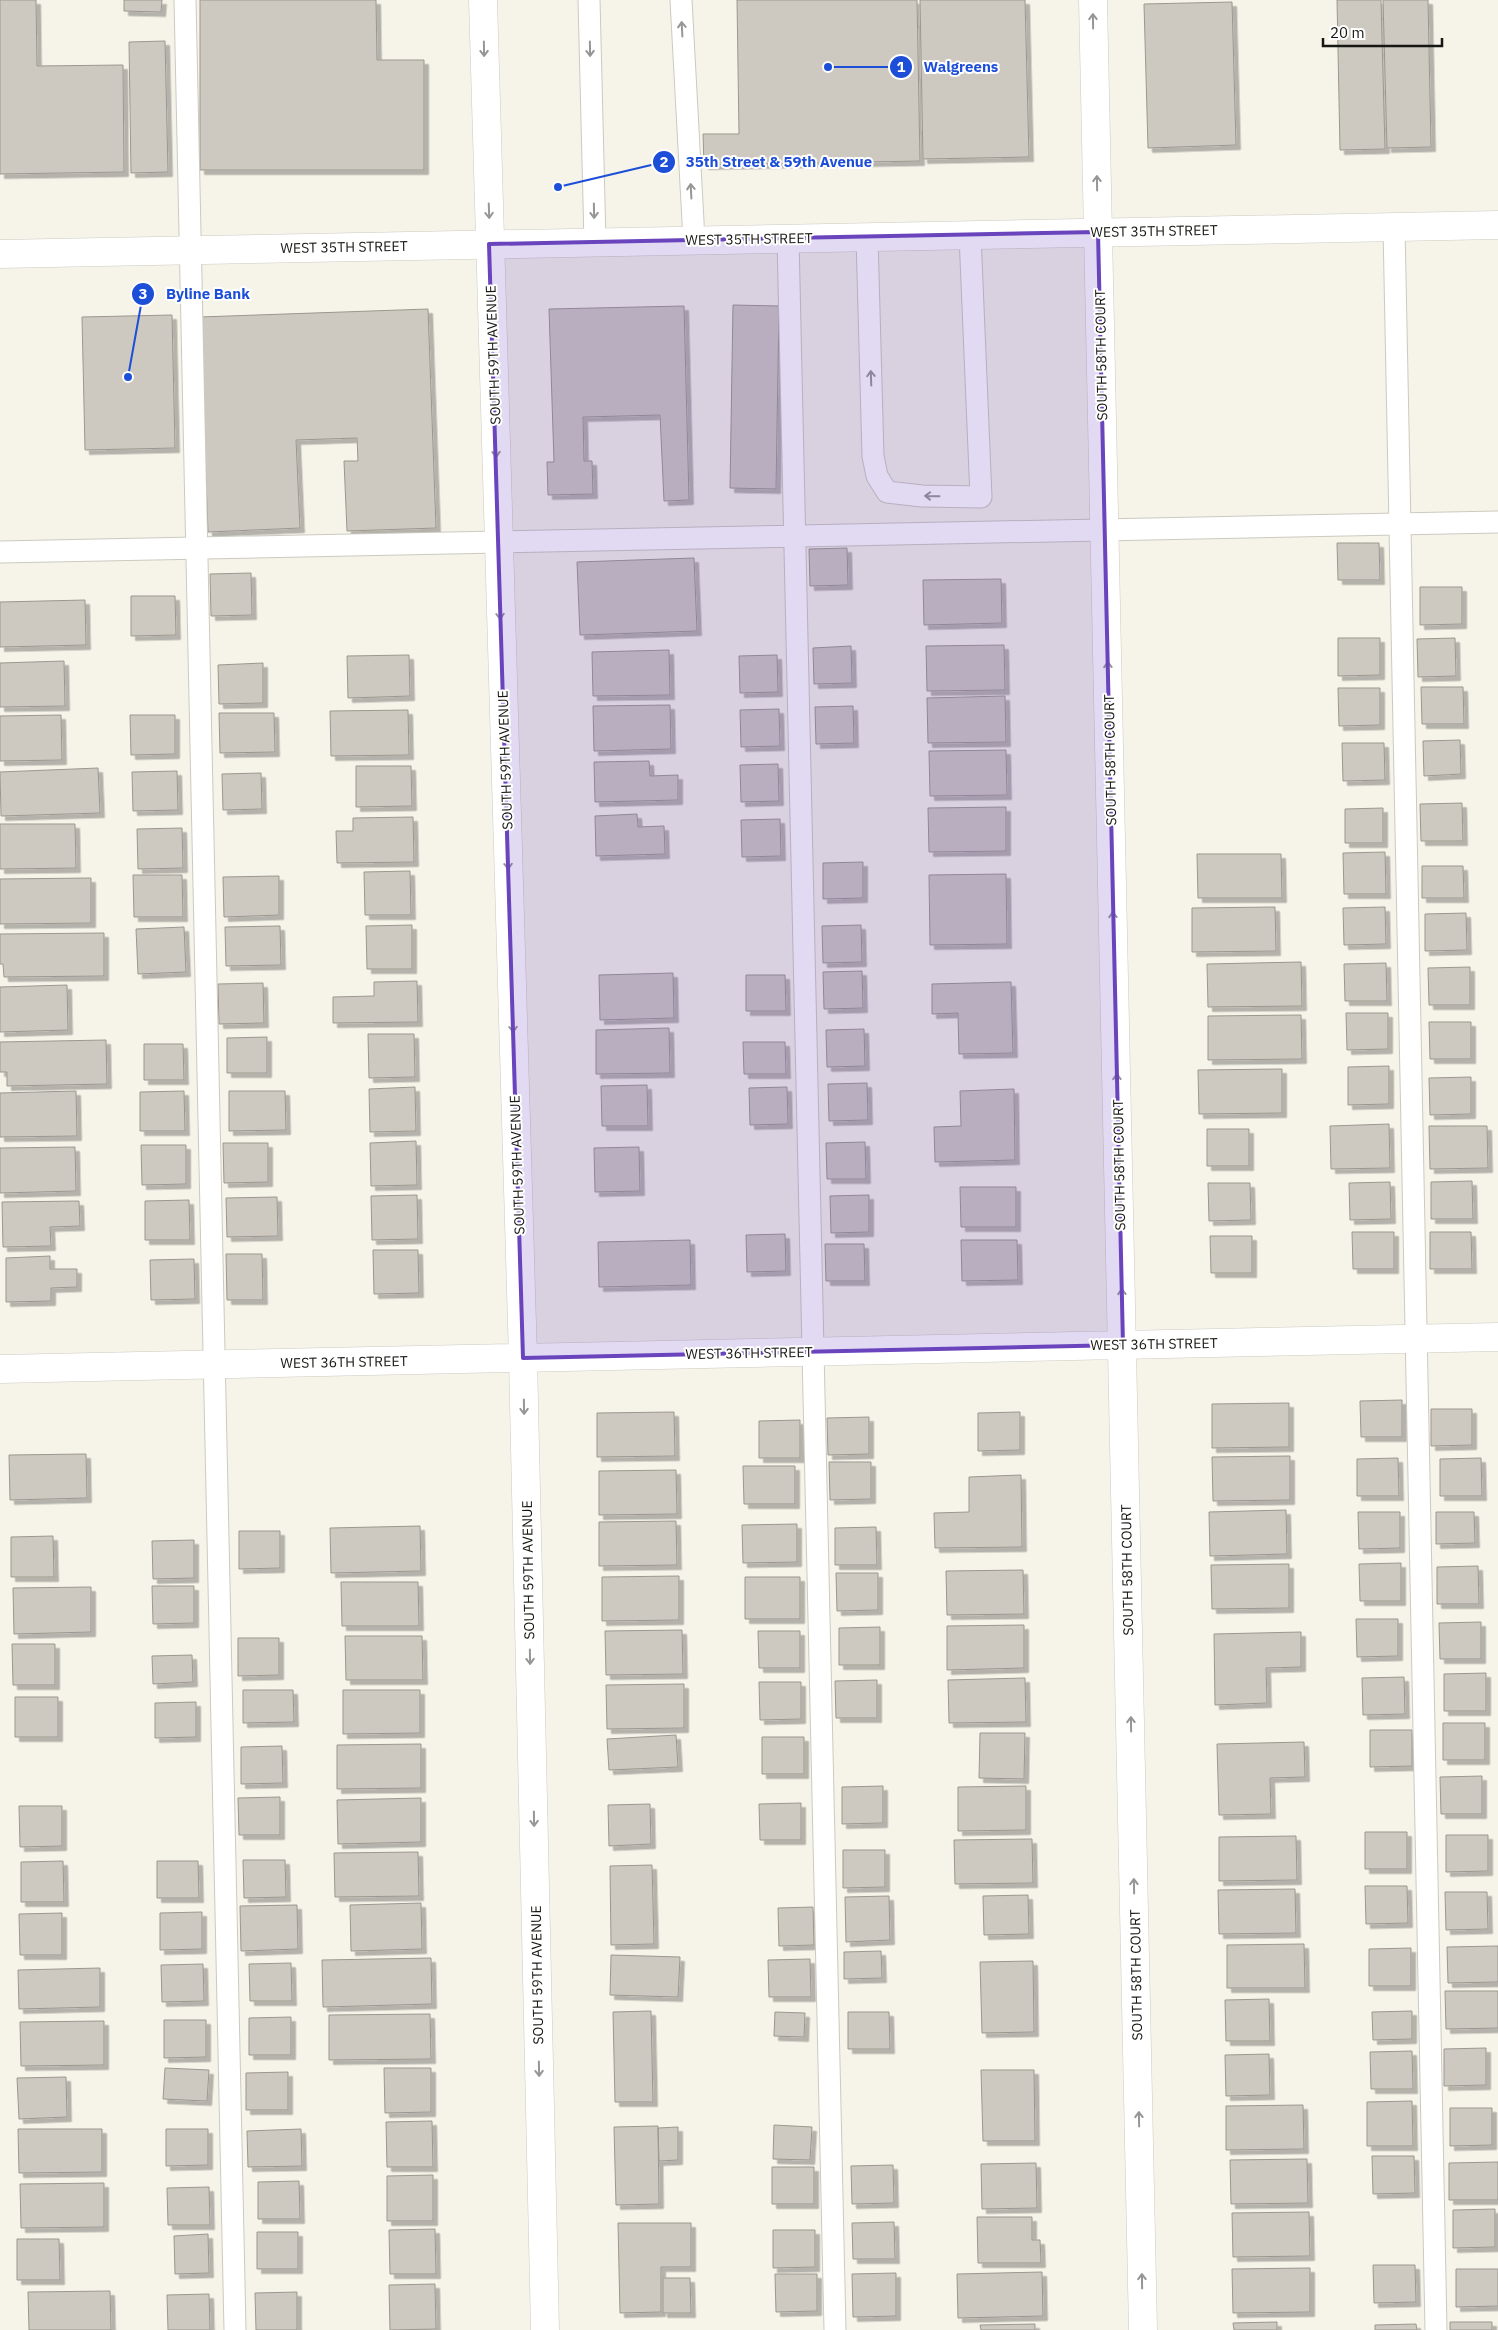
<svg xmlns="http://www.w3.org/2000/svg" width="1498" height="2330" viewBox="0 0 1498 2330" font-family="'IBM Plex Sans',sans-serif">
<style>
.building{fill:#cec9c0;stroke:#9c978f;filter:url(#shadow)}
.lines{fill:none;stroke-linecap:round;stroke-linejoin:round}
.service-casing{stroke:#cccac0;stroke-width:23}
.minor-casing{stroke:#cccac0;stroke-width:29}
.tertiary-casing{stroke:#cccac0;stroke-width:29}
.service{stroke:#fff;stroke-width:21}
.minor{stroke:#fff;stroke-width:28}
.tertiary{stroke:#fff;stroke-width:28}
.oneway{stroke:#969694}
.marked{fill:#6a44bd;fill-opacity:0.2;stroke:#6a44bd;stroke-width:4;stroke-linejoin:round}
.labels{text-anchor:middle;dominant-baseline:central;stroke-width:4;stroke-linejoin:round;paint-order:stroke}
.street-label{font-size:14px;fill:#161612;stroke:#fff}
.leader{fill:none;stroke:#1d4ed8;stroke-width:2}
.callout-dot{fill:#1d4ed8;stroke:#fff;stroke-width:2}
.mark-label{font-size:15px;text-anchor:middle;font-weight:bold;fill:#fff}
.callout-label{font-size:15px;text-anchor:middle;font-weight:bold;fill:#1d4ed8;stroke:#fff;stroke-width:4;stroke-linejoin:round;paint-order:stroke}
</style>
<defs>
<filter id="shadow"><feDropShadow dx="4.5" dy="4.5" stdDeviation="0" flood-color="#0004"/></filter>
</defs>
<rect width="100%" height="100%" fill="#f6f3e9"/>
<path class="building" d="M0 0H36L37 66 123 65 124 172 0 174Z
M124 0H162L161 12 124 11Z
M200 0H376L377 60H424V170H200Z
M737 0H917L920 161 704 165 703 134H739Z
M920 0H1025L1029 157 923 159Z
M1337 0H1381L1385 149 1340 150Z
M1383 0H1428L1431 147 1387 148Z
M1232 2 1236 145 1148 148 1144 4Z
M165 41 168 172 131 173 129 42Z
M733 305 779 306 776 489 730 488Z
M684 306 689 500 664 501 660 415 583 417 584 461H592L593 494 548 495 547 462H554L549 309Z
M428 309 436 528 347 531 344 461H358L357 438 296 440 300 528 208 532 200 317Z
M172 315 175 448 85 450 82 317Z
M1337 543H1379L1380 580H1338Z
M847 548 848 585 810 586 809 549Z
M694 558 697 631 580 635 577 562Z
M251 573 252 615 211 616 210 574Z
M1001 579 1002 623 924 625 923 580Z
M1420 587H1462V624L1420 625Z
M131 596H175L176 635 131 636Z
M85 600 86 645 0 647V602Z
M1338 638H1380V675L1338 676Z
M1455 638 1456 676 1418 677 1417 639Z
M1004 645 1005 690 927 691 926 646Z
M851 646 852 683 814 684 813 648Z
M669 650 670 695 593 696 592 652Z
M409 655 410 696 348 698 347 656Z
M777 655 778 692 740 693 739 656Z
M64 661 65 706 0 707V663Z
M263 663V703L219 704 218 665Z
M1421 687H1463L1464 724H1422Z
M1338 688H1380V725L1339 726Z
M1005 696 1006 742 928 743 927 698Z
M670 705 671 749 594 751 593 706Z
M853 706 854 743 816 744 815 707Z
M779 709 780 746 741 747 740 710Z
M408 710 409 755 331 756 330 711Z
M219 713H274L275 752 220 753Z
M61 715 62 760 0 761V716Z
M130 715H175V754L131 755Z
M1460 740 1461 774 1424 776 1423 741Z
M1342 743H1384L1385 780 1343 781Z
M1006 750 1007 795 930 796 929 751Z
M649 761 650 776 678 775V800L595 802 594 762Z
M778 764 779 801 741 802 740 765Z
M356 766H411L412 806 356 807Z
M98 768 100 813 1 816 0 772Z
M177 771 178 810 133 811 132 772Z
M261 773 262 809 223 810 222 774Z
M1462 803 1463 841H1421L1420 804Z
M1006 807V851L929 852 928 808Z
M1383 808V843H1345V809Z
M637 814 638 827 664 826 665 854 596 856 595 816Z
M413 817 414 862 337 863 336 831H353V818Z
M780 819 781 856 742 857 741 820Z
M0 824H75L76 868 0 869Z
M182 828 183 868 138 869 137 829Z
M1385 852 1386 894H1344L1343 853Z
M1197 854H1281L1282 898H1198Z
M863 862V898L823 899V863Z
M1422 866H1463L1464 898H1422Z
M410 871 411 915H365L364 872Z
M1006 874 1007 944 930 945 929 875Z
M133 875H182L183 917H134Z
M279 876V915L224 917 223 877Z
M91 878V923L0 924V879Z
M1275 907 1276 951 1192 952V908Z
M1385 907 1386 944 1344 945 1343 908Z
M1466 913 1467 950 1425 951V914Z
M412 925V969H367L366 926Z
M861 925 862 962 823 963 822 926Z
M280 926 281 965 226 966 225 927Z
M184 927 186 972 138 974 136 929Z
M104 933V976L4 977 3 964H0V934Z
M1301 962 1302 1006 1208 1007 1207 964Z
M1386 963 1387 1001H1345L1344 964Z
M1470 967V1005H1429L1428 968Z
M862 971 863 1008 824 1009 823 972Z
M673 973 674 1018 600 1020 599 975Z
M746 975H785L786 1011H746Z
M417 981 418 1022 333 1023V997L374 996V982Z
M1011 982 1013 1053 959 1054 958 1013 932 1014V984Z
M263 983 264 1023 219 1024 218 984Z
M67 985 68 1030 0 1032V987Z
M1346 1013H1388V1049L1347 1050Z
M1301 1015 1302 1059 1208 1060V1016Z
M1429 1022H1471V1059H1430Z
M669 1028 670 1073 596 1074V1030Z
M864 1029 865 1066 827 1067 826 1030Z
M368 1034H414L415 1077 369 1078Z
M267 1037V1073H227V1038Z
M106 1040 107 1084 7 1086V1072H0V1042Z
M743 1042H785L786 1074H744Z
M144 1044H183L184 1080H144Z
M1389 1066V1104L1348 1105V1067Z
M1282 1069V1113L1199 1114 1198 1070Z
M1471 1077V1114L1430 1115 1429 1078Z
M867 1083 868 1120 829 1121 828 1084Z
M647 1085 648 1126H602L601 1086Z
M415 1087 416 1131 370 1132 369 1089Z
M787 1087 788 1124 750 1125 749 1088Z
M1014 1089 1015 1160 935 1162 934 1127 961 1126 960 1091Z
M76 1091 77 1136 0 1137V1093Z
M184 1091 185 1131H140V1092Z
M229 1091H285L286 1130 229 1131Z
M1389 1124 1390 1168 1331 1169 1330 1126Z
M1429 1126H1487L1488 1168 1430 1169Z
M1207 1129H1249V1166H1207Z
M416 1141 417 1185 371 1186 370 1143Z
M865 1142 866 1179H827L826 1143Z
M223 1143H268V1182L224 1183Z
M141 1145H186V1184L142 1185Z
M75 1147 76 1191 0 1193V1148Z
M639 1147 640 1191 595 1192 594 1148Z
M1472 1181 1473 1219H1431V1182Z
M1390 1182 1391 1219 1350 1220 1349 1183Z
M1208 1183H1250L1251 1220 1209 1221Z
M960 1187H1016V1227H961Z
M417 1195 418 1239 372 1240 371 1196Z
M869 1195V1232L831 1233 830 1196Z
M277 1197 278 1236 227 1237 226 1198Z
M189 1200 190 1240H145V1201Z
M79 1201 80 1226 50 1227 51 1246 3 1247 2 1202Z
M1352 1232H1394V1269H1353Z
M1430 1232H1471L1472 1269H1430Z
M785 1234 786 1271 747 1272 746 1235Z
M1210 1236H1252V1273H1211Z
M690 1240 691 1285 599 1287 598 1242Z
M961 1240H1017L1018 1280 962 1281Z
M825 1244H864L865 1281H826Z
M373 1250H418L419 1293 374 1294Z
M226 1254H262L263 1300H227Z
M50 1256V1269H77V1287L51 1288V1301L6 1302V1258Z
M194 1259 195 1299 151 1300 150 1260Z
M1402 1400V1437H1361L1360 1401Z
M1289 1403V1447L1212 1448V1404Z
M1431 1409H1472V1445L1431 1446Z
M674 1412 675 1456 597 1457V1413Z
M1020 1412V1450L978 1451V1413Z
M869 1417V1454L828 1455 827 1418Z
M800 1420V1458H759V1421Z
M86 1454 87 1498 10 1500 9 1455Z
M1290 1456V1500L1213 1501 1212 1457Z
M1398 1458 1399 1496H1357V1459Z
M1481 1458 1482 1496H1440V1459Z
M829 1462H871V1499L830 1500Z
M743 1466H795V1504H744Z
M676 1470 677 1514 599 1515V1471Z
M1021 1475 1022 1547 935 1548 934 1513 969 1512V1477Z
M1286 1510 1287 1554 1210 1556 1209 1512Z
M1358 1512H1400V1548L1359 1549Z
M1436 1512H1474L1475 1543 1436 1544Z
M676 1521 677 1565 599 1566V1522Z
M797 1524V1562L743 1563 742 1525Z
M420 1526 421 1571 331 1573 330 1528Z
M876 1527 877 1565H835V1528Z
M239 1531H280V1568L239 1569Z
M53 1536 54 1577H11V1537Z
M194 1540V1578L153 1579 152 1541Z
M1401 1563V1601H1360L1359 1564Z
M1289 1564V1608L1212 1609 1211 1565Z
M1478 1566 1479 1604H1437V1567Z
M1023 1570 1024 1614 947 1615 946 1571Z
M836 1573H878V1610L837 1611Z
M679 1576V1620L602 1621V1577Z
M745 1577H800V1619H745Z
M341 1582H418L419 1626H342Z
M152 1586H194V1623L153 1624Z
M91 1587V1632L14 1634 13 1588Z
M1356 1619H1398V1656L1357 1657Z
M1481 1622V1659H1440L1439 1623Z
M1024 1625V1668L947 1670V1626Z
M880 1627V1665H839V1628Z
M682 1630 683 1674 606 1675 605 1631Z
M758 1631H800V1668H759Z
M1301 1632V1667L1266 1668 1267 1703 1215 1705 1214 1634Z
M345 1636H422L423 1680H346Z
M238 1638H279V1675L238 1676Z
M12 1644H55V1685H13Z
M192 1655 193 1682 153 1684 152 1656Z
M1486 1673V1711H1444V1674Z
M1404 1677 1405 1714 1363 1715 1362 1678Z
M1025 1678 1026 1722 949 1723 948 1680Z
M877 1680V1718H836L835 1681Z
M759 1682H801V1719L760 1720Z
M684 1684V1728L607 1729 606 1685Z
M243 1690H293L294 1722 243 1723Z
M343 1690H420V1733L343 1734Z
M15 1697H58V1737H15Z
M196 1702V1737L155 1738V1703Z
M1443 1723H1485V1760H1443Z
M1370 1730H1412V1766L1370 1767Z
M980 1733H1025L1024 1779 979 1778Z
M676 1735 678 1767 609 1770 607 1739Z
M762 1737H804V1774H762Z
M1304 1742 1305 1777 1270 1778 1271 1814 1219 1815 1217 1744Z
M421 1744V1788L337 1789V1745Z
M282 1746 283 1783 241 1784V1747Z
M1482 1776V1814H1441L1440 1777Z
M883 1786V1823L842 1824V1787Z
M1026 1786V1830L958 1831V1787Z
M280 1797V1835H239L238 1798Z
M421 1798V1842L338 1844 337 1800Z
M801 1803V1840H760L759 1804Z
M650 1804 651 1844 609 1846 608 1805Z
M19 1806H62V1846L20 1847Z
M1365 1832H1407V1869H1365Z
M1446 1835H1488V1871L1446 1872Z
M1296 1836 1297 1880 1219 1881V1837Z
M1032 1839 1033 1883 955 1884 954 1840Z
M843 1850H885V1887L843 1888Z
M418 1852 419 1896 335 1897 334 1853Z
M243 1860H285L286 1897 244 1898Z
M63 1861 64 1902H21V1862Z
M157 1861H198L199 1898H157Z
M652 1865 654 1944 611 1945 610 1866Z
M1365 1886H1407L1408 1923 1366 1924Z
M1295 1889 1296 1933 1219 1934 1218 1890Z
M1445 1892H1487L1488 1929 1446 1930Z
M1028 1895 1029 1934 984 1935 983 1896Z
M889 1896 890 1940 846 1942 845 1897Z
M421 1903 422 1949 351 1951 350 1905Z
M297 1905 298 1949 241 1951 240 1906Z
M813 1907 814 1945 779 1946 778 1908Z
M202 1912V1949L160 1950V1913Z
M62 1913V1955H20L19 1914Z
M1304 1944 1305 1988H1227V1945Z
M1498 1946V1982L1448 1983 1447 1947Z
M1411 1948V1986H1369V1949Z
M881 1951 882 1978 844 1979V1952Z
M611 1955 680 1957 678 1997 610 1995Z
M431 1958 432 2004 323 2007 322 1960Z
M810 1959 811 1997H769L768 1960Z
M1033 1961 1034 2032 982 2033 980 1962Z
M291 1963 292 2001H250L249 1964Z
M203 1964 204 2001 162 2002 161 1965Z
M100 1968V2007L19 2009 18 1970Z
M1445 1991H1498V2028L1446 2029Z
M1269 1999 1270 2041H1226L1225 2000Z
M651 2011 653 2102H615L613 2012Z
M1412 2011V2039L1373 2040 1372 2012Z
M775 2012 805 2013 804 2037 774 2036Z
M848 2012H889L890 2049H848Z
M430 2014 431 2059 329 2060V2015Z
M291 2017V2055H249V2018Z
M164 2020H206V2057L164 2058Z
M104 2021V2065L21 2066 20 2022Z
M1486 2048V2085L1444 2086V2049Z
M1412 2051 1413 2089H1371L1370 2052Z
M1269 2054 1270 2095 1226 2096 1225 2055Z
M165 2068 209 2070 207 2101 163 2099Z
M384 2068H431V2112L385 2113Z
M981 2070H1034L1035 2141H983Z
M288 2072V2110H246V2073Z
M66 2077 67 2117 19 2119 17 2078Z
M1412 2101 1413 2146H1367V2102Z
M1303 2105 1304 2149 1226 2150V2106Z
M1450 2108H1492V2145L1450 2146Z
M432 2121 433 2167H387L386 2122Z
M774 2125 812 2127 810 2160 773 2159Z
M658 2126 659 2204 616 2205 614 2127Z
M678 2127V2160L659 2161 658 2128Z
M18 2129H102V2172L19 2173Z
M166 2129H208V2165L166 2166Z
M301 2129 302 2166 248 2167 247 2131Z
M1372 2156H1414L1415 2193 1373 2194Z
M1307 2159 1308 2203 1231 2204 1230 2160Z
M1498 2162V2200H1449V2163Z
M1036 2163 1037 2208 982 2209 981 2164Z
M893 2165 894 2203 852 2204 851 2166Z
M772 2167H814V2204H772Z
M433 2175V2221H387V2176Z
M299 2181 300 2219H258V2182Z
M104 2183V2227L21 2228 20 2184Z
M209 2187 210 2225H168L167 2188Z
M1495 2209V2247L1453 2248V2210Z
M1309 2212 1310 2256 1233 2257 1232 2213Z
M977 2217H1032V2240H1040L1041 2263H978Z
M894 2222 895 2259H853L852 2223Z
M618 2223H691V2267H661V2312L620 2313Z
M435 2229 436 2274H390L389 2230Z
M773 2230H815V2267L773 2268Z
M257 2232H298V2269H257Z
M208 2234 209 2273 175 2274 174 2236Z
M17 2239H59L60 2280H17Z
M1373 2265H1415L1416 2302 1374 2303Z
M1310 2268V2312L1233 2313 1232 2269Z
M1456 2269H1498V2306L1456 2307Z
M1042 2272 1043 2316 958 2318 957 2274Z
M896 2273V2316L853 2317 852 2274Z
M775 2274H817V2311L776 2312Z
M663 2278H690L691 2313H663Z
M435 2284 436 2329 390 2330 389 2285Z
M110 2291 111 2330H29L28 2292Z
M297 2292V2330H256L255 2293Z
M209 2294 210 2330H168L167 2295Z
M1277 2322V2330H1234L1233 2323Z
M1450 2322H1492V2330H1450Z
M1035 2324V2330H981L980 2325Z
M1416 2324 1417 2330H1375V2325Z"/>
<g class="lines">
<g class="service-casing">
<path id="service" d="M185 0 235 2330
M589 0 595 242
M681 0 694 240
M1394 227 1436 2330
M867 237 873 456 877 476 887 492 922 496 981 497 970 235
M788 238 835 2330
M0 552 1498 522"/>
</g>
<g class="minor-casing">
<path id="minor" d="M483 0 523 1358 545 2330
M1093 0 1143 2330
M0 1369 1498 1337"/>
</g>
<g class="tertiary-casing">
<path id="tertiary" d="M0 254 1498 225"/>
</g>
<use href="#service" class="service"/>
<use href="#minor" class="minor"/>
<use href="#tertiary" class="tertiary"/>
</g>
<defs><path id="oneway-shaft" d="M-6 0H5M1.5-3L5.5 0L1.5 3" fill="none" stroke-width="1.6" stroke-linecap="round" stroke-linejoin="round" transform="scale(1.25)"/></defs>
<g class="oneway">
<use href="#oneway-shaft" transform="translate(1093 21) rotate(-91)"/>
<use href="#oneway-shaft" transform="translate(682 29) rotate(-93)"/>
<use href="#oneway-shaft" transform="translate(484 49) rotate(89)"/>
<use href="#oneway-shaft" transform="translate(590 49) rotate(89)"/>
<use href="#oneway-shaft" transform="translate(1097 183) rotate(-91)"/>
<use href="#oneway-shaft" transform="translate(691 191) rotate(-93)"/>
<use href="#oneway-shaft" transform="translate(489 211) rotate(88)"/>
<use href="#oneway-shaft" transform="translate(594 211) rotate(89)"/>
<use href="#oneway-shaft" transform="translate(871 378) rotate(-92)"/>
<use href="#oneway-shaft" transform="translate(496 450) rotate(88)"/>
<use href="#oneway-shaft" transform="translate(932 496) rotate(-179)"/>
<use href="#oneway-shaft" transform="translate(500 612) rotate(88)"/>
<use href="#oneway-shaft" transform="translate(1108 669) rotate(-91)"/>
<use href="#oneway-shaft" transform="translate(508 862) rotate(88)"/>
<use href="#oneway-shaft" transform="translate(1113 919) rotate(-91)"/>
<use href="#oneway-shaft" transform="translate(513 1025) rotate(88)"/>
<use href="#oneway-shaft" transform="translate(1117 1081) rotate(-91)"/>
<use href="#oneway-shaft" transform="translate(1122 1296) rotate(-91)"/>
<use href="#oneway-shaft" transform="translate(524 1407) rotate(89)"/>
<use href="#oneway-shaft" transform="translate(530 1657) rotate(89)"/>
<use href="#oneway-shaft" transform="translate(1131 1724) rotate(-91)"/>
<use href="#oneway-shaft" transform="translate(534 1819) rotate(89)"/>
<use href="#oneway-shaft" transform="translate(1134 1886) rotate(-91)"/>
<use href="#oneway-shaft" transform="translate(539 2069) rotate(89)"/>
<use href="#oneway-shaft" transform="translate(1139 2119) rotate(-91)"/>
<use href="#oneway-shaft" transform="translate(1142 2281) rotate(-91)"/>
</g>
<path class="marked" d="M1098 232 1123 1345 523 1358 489 244Z"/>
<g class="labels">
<g class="street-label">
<text transform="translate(1154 231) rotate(-1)">WEST 35TH STREET</text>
<text transform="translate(749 239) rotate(-1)">WEST 35TH STREET</text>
<text transform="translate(344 247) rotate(-1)">WEST 35TH STREET</text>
<text transform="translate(493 355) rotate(-92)">SOUTH 59TH AVENUE</text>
<text transform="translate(1101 355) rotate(-91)">SOUTH 58TH COURT</text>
<text transform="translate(505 760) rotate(-92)">SOUTH 59TH AVENUE</text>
<text transform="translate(1110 760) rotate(-91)">SOUTH 58TH COURT</text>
<text transform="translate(517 1165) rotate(-92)">SOUTH 59TH AVENUE</text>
<text transform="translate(1119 1165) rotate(-91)">SOUTH 58TH COURT</text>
<text transform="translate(1154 1344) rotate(-1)">WEST 36TH STREET</text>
<text transform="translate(749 1353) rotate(-1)">WEST 36TH STREET</text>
<text transform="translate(344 1362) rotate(-1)">WEST 36TH STREET</text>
<text transform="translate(528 1570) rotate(-91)">SOUTH 59TH AVENUE</text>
<text transform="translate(1127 1570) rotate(-91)">SOUTH 58TH COURT</text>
<text transform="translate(537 1975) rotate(-91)">SOUTH 59TH AVENUE</text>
<text transform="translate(1136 1975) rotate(-91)">SOUTH 58TH COURT</text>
</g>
</g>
<path class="leader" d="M828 67L901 67M558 187L664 162M128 377L143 294"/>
<g class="callout-dot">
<circle cx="828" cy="67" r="5"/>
<circle cx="558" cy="187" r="5"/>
<circle cx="128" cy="377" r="5"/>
<circle cx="901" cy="67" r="12"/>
<circle cx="664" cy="162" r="12"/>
<circle cx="143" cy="294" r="12"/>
</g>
<g class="mark-label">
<text x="901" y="72">1</text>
<text x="664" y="167">2</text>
<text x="143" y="299">3</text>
</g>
<g class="callout-label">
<text x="961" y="72">Walgreens</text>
<text x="779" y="167">35th Street &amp; 59th Avenue</text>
<text x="208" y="299">Byline Bank</text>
</g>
<path d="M1323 38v8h119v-8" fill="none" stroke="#161612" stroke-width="2.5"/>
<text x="1330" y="38" font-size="15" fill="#161612" stroke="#ffffff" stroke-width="4" paint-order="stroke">20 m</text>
</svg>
